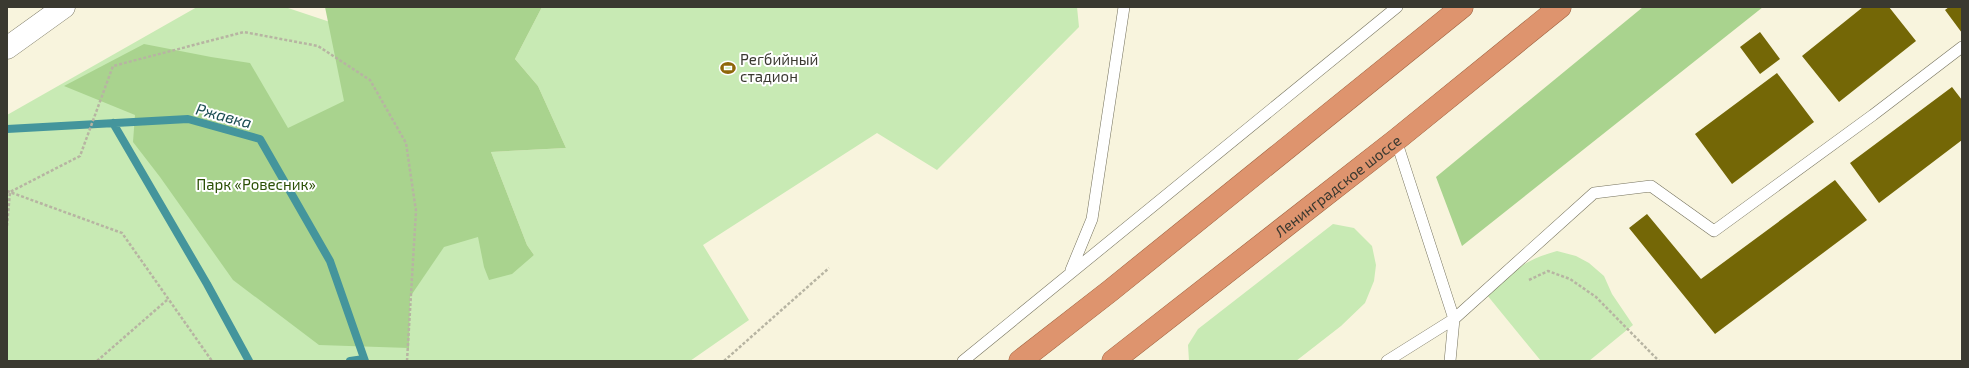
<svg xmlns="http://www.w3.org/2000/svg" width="1969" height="368" viewBox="0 0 1969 368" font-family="'Exo 2',sans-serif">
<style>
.green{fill:#c8eab4}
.forest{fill:#a9d38e}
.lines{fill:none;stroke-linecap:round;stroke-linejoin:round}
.stream{stroke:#44959c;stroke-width:8}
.building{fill:#746706}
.service-casing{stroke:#75725d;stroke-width:12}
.minor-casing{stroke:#75725d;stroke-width:23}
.trunk-casing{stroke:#9f6341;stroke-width:23}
.path{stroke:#b7b4a2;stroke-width:2.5;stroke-dasharray:3 2;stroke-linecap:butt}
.service{stroke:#fff;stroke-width:11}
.minor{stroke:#fff;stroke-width:22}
.trunk{stroke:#de946e;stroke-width:22}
.labels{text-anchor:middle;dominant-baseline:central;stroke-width:4;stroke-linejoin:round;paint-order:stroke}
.poi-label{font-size:15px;fill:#3a3930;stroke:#fff;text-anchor:start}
.park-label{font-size:15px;fill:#2b5005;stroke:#fff}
.street-label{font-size:15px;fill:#3a3930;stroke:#fff}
.water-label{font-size:16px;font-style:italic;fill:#1b4d53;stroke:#fff}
</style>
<rect width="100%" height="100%" fill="#f8f4dd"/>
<path class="green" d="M197 7H285L381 39 465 155 489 279 534 255 527 245 491 152 566 148 538 86 515 59 542 7H1077L1079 27 937 170 877 133 703 245 749 320 690 361H7V115Z
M1333 224 1354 228 1372 246 1376 265 1374 281 1365 303 1341 326 1296 361H1189L1188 345 1198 329Z
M1557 251 1576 256 1589 263 1604 276 1612 294 1633 325 1589 361H1541L1487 295C1511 272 1524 260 1557 251Z"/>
<path class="forest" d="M325 7H542L515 59 538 86 566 148 491 152 527 245 534 255 512 274 489 280 484 267 478 237 444 247 410 297 409 348 319 345 233 280 160 177 133 142 135 115 64 86 144 44 211 57 250 63 288 128 344 101Z
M1643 7H1763L1462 246 1436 177Z"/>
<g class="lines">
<path class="stream" d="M113 123 207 284 249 361
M7 129 188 119 260 139 330 261 365 361
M350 361 364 359"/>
</g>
<path class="building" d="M1863 7H1889L1916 41 1839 102 1802 56Z
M1949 7H1962V33L1945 10Z
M1760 32 1780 59 1760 74 1740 47Z
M1777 73 1814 122 1732 184 1695 134Z
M1952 87 1962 100V140L1879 203 1850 163Z
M1835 180 1867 220 1715 334 1629 228 1647 214 1701 279Z"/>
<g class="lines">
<g class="service-casing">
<path id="service" d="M1396 140 1454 319 1450 361
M1071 270 1092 219 1124 7
M963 361 1397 7
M1387 361 1454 319 1594 193 1651 186 1714 231 1873 115 1962 47"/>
</g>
<g class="minor-casing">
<path id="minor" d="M7 48 64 7"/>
</g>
<g class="trunk-casing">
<g id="trunk">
<path d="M1020 361 1110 291 1462 7"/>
<path id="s1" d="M1113 361 1396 140 1560 7"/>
</g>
</g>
<path class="path" d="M7 191 122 233 212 361
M7 226 10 192 80 156 113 66 244 32 318 46 370 80 406 143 416 211 407 361
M1529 280 1548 271 1570 279 1596 297 1659 361
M97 361 167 300
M724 361 829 268"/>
<use href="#service" class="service"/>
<use href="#minor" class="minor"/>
<use href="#trunk" class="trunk"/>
</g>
<defs>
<g id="stadium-bare" transform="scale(1.2)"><path d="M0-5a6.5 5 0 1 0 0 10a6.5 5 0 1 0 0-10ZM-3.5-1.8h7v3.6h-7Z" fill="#8e670a" stroke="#fff" stroke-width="2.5" paint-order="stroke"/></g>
</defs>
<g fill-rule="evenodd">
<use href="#stadium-bare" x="728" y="68"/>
</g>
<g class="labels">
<g class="poi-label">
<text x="740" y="59">Регбийный<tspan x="740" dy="17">стадион</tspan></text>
</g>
<g class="park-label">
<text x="256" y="184">Парк «Ровесник»</text>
</g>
<g class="street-label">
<text stroke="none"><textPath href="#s1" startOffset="285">Ленинградское шоссе</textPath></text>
</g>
<g class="water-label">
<text transform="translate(224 115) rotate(15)">Ржавка</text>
</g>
</g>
<rect width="1969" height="368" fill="none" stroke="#3a3930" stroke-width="16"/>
</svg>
